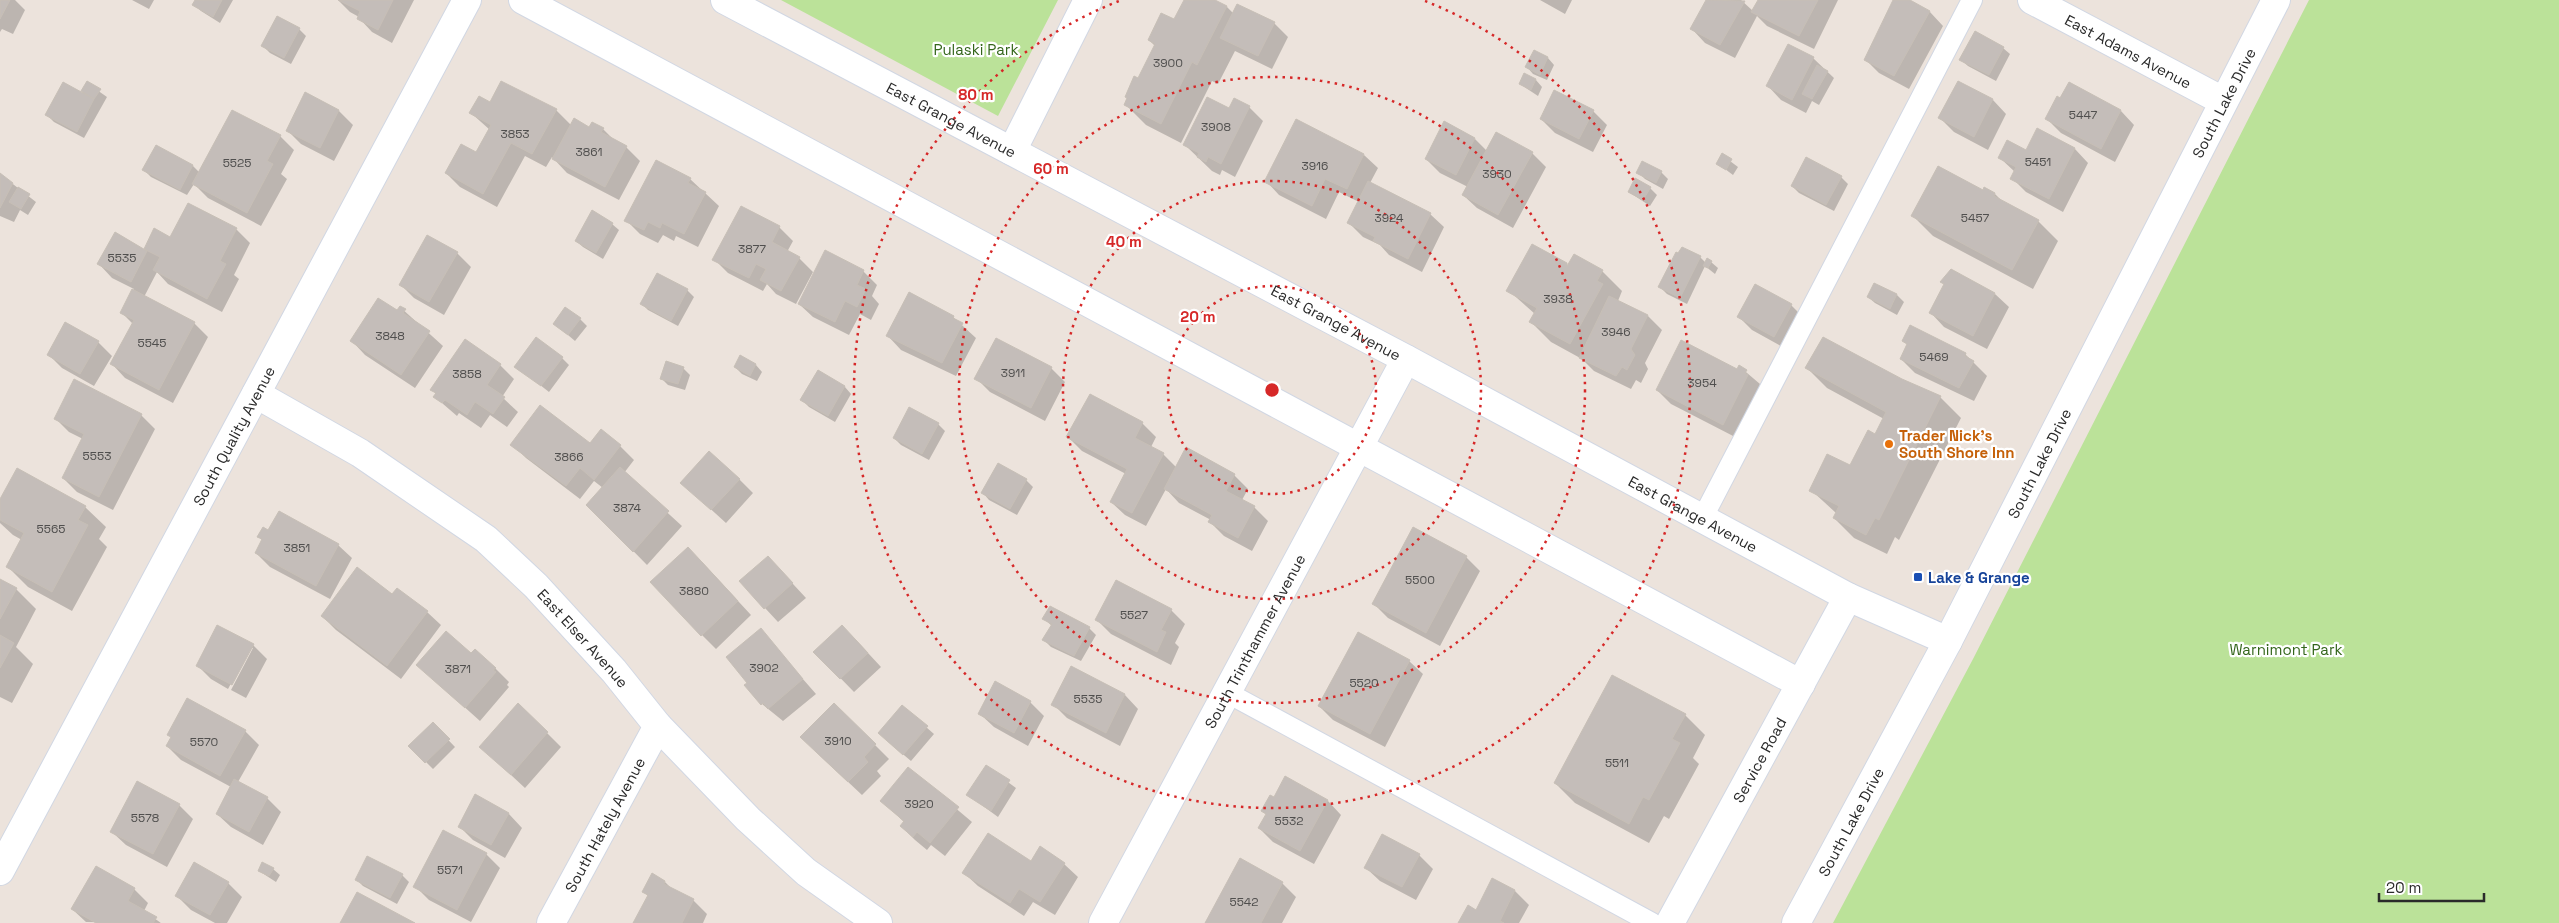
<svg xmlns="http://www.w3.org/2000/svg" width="2559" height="923" viewBox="0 0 2559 923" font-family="'Space Grotesk',sans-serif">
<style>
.green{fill:#bbe299}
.shadow{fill:#0003}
.building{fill:#c4bdb9;stroke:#c7bfb6}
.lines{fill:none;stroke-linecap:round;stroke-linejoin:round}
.service-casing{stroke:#d1d7e3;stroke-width:22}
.minor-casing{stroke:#d1d7e3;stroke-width:30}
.secondary-casing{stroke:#d1d7e3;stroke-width:30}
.service{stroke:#fff;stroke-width:20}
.minor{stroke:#fff;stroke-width:28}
.secondary{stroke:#fff;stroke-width:28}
.ring{fill:none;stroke:#d62828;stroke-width:2.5;stroke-dasharray:2.5 5}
.food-dot{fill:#e8710a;stroke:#fff;stroke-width:2}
.transit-dot{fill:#1a4fb4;stroke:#fff;stroke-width:2}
.labels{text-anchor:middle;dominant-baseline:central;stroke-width:4.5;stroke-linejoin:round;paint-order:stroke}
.number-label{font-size:12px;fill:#504f4e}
.park-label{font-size:15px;fill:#34661b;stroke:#fff}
.street-label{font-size:15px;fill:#2a2a2a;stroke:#fff}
.food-label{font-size:15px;font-weight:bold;fill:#c56008;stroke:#fff;text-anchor:start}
.transit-label{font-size:15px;font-weight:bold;fill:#164399;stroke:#fff;text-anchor:start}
.centre{fill:#d62828;stroke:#fff;stroke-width:2.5}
.ring-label{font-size:15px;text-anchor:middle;font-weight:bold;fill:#d62828;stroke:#fff;stroke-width:4.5;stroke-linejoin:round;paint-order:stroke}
</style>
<rect width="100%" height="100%" fill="#ece3dc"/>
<path class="green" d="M781 0H1058L998 116Z
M2309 0H2559V923H1833L1973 659Z"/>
<path class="shadow" d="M0 0H15L25 10 13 34 2 29 0 32Z
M132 0H154L149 9Z
M196 0H233L220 23 201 11 194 4Z
M338 0H414L392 43 372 32 359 18V17L350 12Z
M1185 0H1212L1227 7 1234 14 1274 23 1288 37 1272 69 1235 51 1218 84 1212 81 1181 143 1146 125 1126 105 1155 46 1149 40 1175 21Z
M1540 0H1572L1565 14Z
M1708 0H1741L1753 11 1759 0H1838L1814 49 1767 26 1757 16 1735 58 1705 43 1692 29Z
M1894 0H1907L1930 12 1943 26 1909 89 1879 73 1865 59Z
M299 29 306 36 291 64 270 53 263 46Z
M2003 48 2010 54 1996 81 1968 66 1961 60Z
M1534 52 1548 58 1554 65 1547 80 1533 74 1527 67Z
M1813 58 1834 78 1819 105 1812 101 1806 113 1781 100 1768 86Z
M1525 75 1536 80 1542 87 1538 96 1520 84Z
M87 83 107 97 84 138 54 122 47 115 82 93Z
M501 83 556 110 571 125 603 129 614 140 626 147 640 161 619 200 567 173 552 157 546 167 525 156 497 207 460 187 446 173 477 154 490 130 471 113 490 103Z
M1959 83 1993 100 2006 114 1988 150 1954 132 1940 118Z
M2069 84 2121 111 2134 125 2115 162 2061 133 2047 119Z
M306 94 339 111 353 125 334 161 301 144 287 130Z
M1249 107 1263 121 1235 177 1222 170 1220 175 1212 171 1185 145 1229 110Z
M1593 111 1607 125 1593 152 1555 133 1541 119Z
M280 136 294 150 281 174 287 179 261 226 208 198 194 184 187 195 151 177 144 170 156 147 193 166 200 173Z
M1475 139 1487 151 1532 153 1546 167 1513 228 1477 208 1463 195 1468 187 1440 173 1426 159Z
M2075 149 2088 163 2063 212 2026 192 2012 178 2015 172 2000 158 2027 151Z
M1364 155 1378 168 1370 183 1430 214 1444 227 1422 272 1389 255 1380 245 1363 237 1349 223 1359 202 1339 192 1326 219 1279 195 1266 181Z
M1722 155 1738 167 1733 175 1717 163Z
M1638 172H1661L1668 179 1663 189 1645 179Z
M0 174 36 202 28 215 20 210 14 222 0 216Z
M1841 177 1848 184 1834 211 1799 193 1792 186Z
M690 179 719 206 698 247 676 236 674 241 663 235 658 243 640 234 626 220Z
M1650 188 1657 195 1650 206 1629 192Z
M1983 191 1995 194 2003 202 2038 221 2058 241 2033 289 1933 236 1913 216Z
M188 204 237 230 250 243 234 275 239 279 222 312 168 284 157 272 144 297 194 323 208 337 173 403 125 378 112 364 133 324 121 312 134 289 112 278 99 264 145 250 155 230 171 238Z
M612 224 619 230 603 259 583 247 576 241Z
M779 227 793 241 787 252 799 258 813 272 796 304 776 294 767 284 763 291 728 273 714 259Z
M457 253 471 267 444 315 414 298 400 284Z
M1700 257 1706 263 1711 262 1718 268 1715 274 1705 266 1687 304 1667 294 1660 287Z
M1566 264 1568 266 1602 271 1622 291 1618 301 1648 316 1662 330 1645 363 1648 369 1641 383 1636 380 1631 389 1594 371 1582 359 1551 342 1531 322 1535 314 1508 290Z
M863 271 877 285 872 296 879 304 871 320 860 314 849 335 813 317 799 304Z
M1875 284 1897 295 1904 302 1897 315 1875 303 1868 297Z
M687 290 694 297 678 326 648 310 642 304Z
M1995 294 2009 307 1987 349 1944 327 1931 313Z
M1791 305 1805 319 1788 350 1752 330 1738 316Z
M400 307 443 346 415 388 365 355 352 341 397 312Z
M953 317 976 338 956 376 901 350 888 336Z
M580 319 587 326 575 341 555 324Z
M1903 340 1965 354 1987 376 1974 401 1915 373 1901 359 1908 345Z
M98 342 112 356 94 386 62 368 48 354Z
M562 358 569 365 549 392 516 366Z
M500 365 514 379 502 397 518 412 507 427 490 415 481 428 459 413 457 416 435 397 436 394 432 389Z
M756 365 762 372 757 381 742 374 735 367Z
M1740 367 1760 384 1759 387 1762 390 1737 438 1671 404 1657 390 1738 371Z
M683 368 690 375 685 390 668 385 661 378Z
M1051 368 1065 382 1045 421 990 392 976 378Z
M1807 368 1902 380 1940 397 1961 418 1899 540 1895 537 1887 554 1854 538 1834 518 1836 513 1811 490 1850 467 1876 435 1884 419 1827 388Z
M818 372 845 387 851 394 835 422 809 407 802 400Z
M141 415 155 429 113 510 77 492 63 478 83 439 69 432 56 419Z
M1142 423 1156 437 1151 447 1163 454 1176 467 1234 475 1248 489 1242 500 1254 507 1268 521 1252 551 1224 536 1210 522 1211 520 1179 503 1166 489 1146 526 1125 515 1111 502 1126 474 1082 451 1068 437Z
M938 424 945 431 929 460 901 445 894 438Z
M512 444 620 446 634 460 624 473 682 526 647 565 588 505 603 488 594 481 580 499 526 458Z
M739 479 753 493 726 523 682 483Z
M1026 480 1033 487 1017 515 989 500 983 493Z
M0 502 85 507 106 527 99 539 107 547 72 611 28 587 8 567 22 540 13 535 0 523Z
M269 532 338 545 352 558 330 599 270 567 256 553 263 541 259 537Z
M768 557 806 598 778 622 765 608Z
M1466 557 1480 571 1440 646 1388 618 1374 604Z
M702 562 751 615 716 649 702 635Z
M0 580 16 589 36 609 16 647 33 664 12 703 0 697Z
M1171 610 1185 624 1175 643 1179 647 1171 665 1111 634 1097 620Z
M427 612 441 625 401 679 336 630 322 616Z
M1044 619 1089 628 1096 635 1081 661 1051 647 1044 640 1052 626Z
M760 630 816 694 783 721 762 704Z
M856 640 881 667 854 692 815 652Z
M253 645 267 659 246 698 231 690 253 648H250L228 689 211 679 197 665Z
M472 654 495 668 509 682 507 685 509 687 480 721 432 678Z
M1409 661 1423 674 1385 747 1333 720 1319 706Z
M1072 668 1125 695 1138 709 1120 746 1067 718 1053 704Z
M996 683 1030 702 1044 716 1028 746 994 727 980 714Z
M518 704 561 747 525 788 481 747Z
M834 704 889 759 877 771 881 776 862 795 815 751Z
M902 706 934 734 911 761 886 740Z
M1685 715 1705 735 1693 758 1699 764 1669 819 1664 816 1649 843 1575 803 1555 783Z
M433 724 455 747 433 769 410 746Z
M245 731 259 745 238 782 267 798 281 812 263 845 231 827 217 814 231 787 181 760 167 746Z
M986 766 1016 788 998 817 968 795Z
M908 768 972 822 945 856 931 845 927 850 915 840 901 826 904 822 882 801Z
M1286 778 1328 801 1341 815 1314 864 1273 842 1259 828 1267 815 1263 811 1275 799Z
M476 796 509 814 522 828 505 858 473 840 459 826Z
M179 805 193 819 167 867 126 845 112 832Z
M486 854 500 868 471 922 429 900 415 886Z
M1419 855 1433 869 1416 900 1380 881 1366 868Z
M1031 862 1064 864 1078 877 1055 915 1033 902 1024 916 978 886 964 873Z
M96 868 134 889 148 903 144 911 161 923 86 922 72 909Z
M273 869 280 875 276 882 259 871Z
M402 875 409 882 397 904 363 886 356 879Z
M1493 880 1515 891 1529 905 1519 923H1460L1477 911Z
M665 882 673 890 693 900 707 914 703 923H635L648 896 644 892Z
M228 883 242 897 227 923H215L191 910 177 896Z
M1282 883 1296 897 1282 923H1206Z"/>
<path class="building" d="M0 0H10L0 19Z
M195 0H222L213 17 192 5Z
M338 0H393L378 30 357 19 360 11Z
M1184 0H1215L1227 6 1197 65 1192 62 1161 124 1124 105 1127 98 1125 97 1134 76 1138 78 1155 44 1148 40 1161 13 1174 19Z
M1706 0 1745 1 1720 45 1690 29Z
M1758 0H1818L1799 36 1751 12Z
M1893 0H1910L1930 11 1894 76 1864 60Z
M1237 4 1275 22 1258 56 1220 38Z
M277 16 300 28 284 58 261 46Z
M1975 31 2004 47 1989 75 1959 60Z
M1788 44 1814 57 1792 100 1766 86Z
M1534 50 1548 57 1540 75 1525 67Z
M1817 65 1828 71 1812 99 1802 94Z
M1524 73 1536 79 1531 90 1519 84Z
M87 81 101 89 94 99 81 91Z
M501 81 557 109 532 154 511 143 483 194 445 173 461 144 476 152 491 125 469 113 479 96 490 102Z
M1958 81 1993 99 1974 137 1938 118Z
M63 82 94 99 77 132 45 115Z
M2069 82 2121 110 2101 149 2045 119 2057 96 2060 98Z
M1554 90 1594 110 1579 139 1540 119Z
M305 92 339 110 320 148 286 131Z
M1207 97 1229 108 1234 98 1250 106 1221 164 1208 157 1206 162 1197 157 1199 153 1183 145Z
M232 110 281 135 267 161 273 164 247 213 192 184Z
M574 118 589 127 592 122 604 128 601 132 627 146 605 187 552 159Z
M1296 119 1364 154 1347 189 1325 179 1312 206 1264 182Z
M1444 121 1475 138 1456 175 1425 159Z
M2037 128 2075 148 2049 199 2010 179 2016 167 1998 158 2007 140 2026 150Z
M1496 132 1533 152 1498 215 1462 195Z
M156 145 193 165 180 190 142 170Z
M1722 153 1732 159 1726 170 1716 164Z
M1806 157 1842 176 1826 205 1791 186Z
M656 160 691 178 688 183 706 192 684 234 662 223 660 228 648 222 644 230 624 221Z
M1642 161 1662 171 1656 183 1636 173Z
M1938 166 1983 190 1984 187 1995 193 1994 196 2039 220 2012 270 1911 216Z
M0 173 13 183 0 208Z
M1635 178 1651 187 1643 200 1628 192Z
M1368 181 1431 213 1408 259 1373 241 1375 237 1347 223Z
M18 187 30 194 21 209 9 202Z
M188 203 237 228 220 261 226 264 207 299 153 270 160 257 144 249 154 228 170 237Z
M741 206 780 226 772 242 800 257 781 291 760 280 766 269 756 264 749 278 712 260Z
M592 210 613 223 596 253 575 241Z
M115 232 147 251 131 282 97 264Z
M427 235 458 252 429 302 399 285Z
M1532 244 1567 263V266L1574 254 1603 270 1597 281 1603 284 1570 344 1529 322 1537 308 1506 291Z
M1682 247 1701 256 1680 298 1658 287 1676 252 1678 253Z
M825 250 864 270 857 285 866 289 857 307 845 301 835 322 798 304Z
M1707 258 1712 261 1708 268 1703 266Z
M1951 269 1995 293 1973 336 1929 313 1944 284 1940 282Z
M657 273 688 289 671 321 640 304Z
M1874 283 1897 294 1890 309 1867 297Z
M1755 284 1792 304 1774 337 1737 317Z
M132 289 195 322 159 390 110 364 134 320 120 313Z
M909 292 954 316 953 318 963 323 942 363 886 336Z
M1609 296 1648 315 1631 349 1635 355 1627 370 1622 367 1616 376 1579 358Z
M378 298 397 310 400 306 406 309 403 313 430 331 401 375 350 341Z
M565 307 581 318 568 335 553 324Z
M65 322 99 341 80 374 47 355Z
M1910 325 1966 353 1965 356 1974 361 1959 388 1900 359 1907 344 1902 341Z
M536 337 563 357 541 386 514 367Z
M1823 337 1902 379 1941 396 1879 520 1875 518 1866 535 1833 518 1839 506 1809 491 1827 454 1850 465 1868 430 1875 434 1886 412 1805 368Z
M996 338 1052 367 1031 408 974 379Z
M465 339 501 364 487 385 505 397 493 414 475 402 467 415 445 400 442 403 433 397 436 393 430 390Z
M1681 340 1737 369 1739 365 1747 370 1745 373 1748 375 1723 425 1656 390Z
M740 355 756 364 750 376 734 367Z
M666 361 684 367 678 384 660 379Z
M818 370 845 386 828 416 800 400Z
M74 379 142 414 99 497 62 478 84 434 54 419Z
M1090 394 1143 422 1135 438 1164 453 1132 513 1110 502 1127 469 1066 437Z
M540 405 590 443 601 429 621 445 594 480 580 468 566 486 510 445Z
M909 407 939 423 922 454 893 438Z
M1186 447 1235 474 1226 491 1255 506 1238 538 1208 522 1212 515 1164 489Z
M709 451 740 479 711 510 680 483Z
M998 463 1027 479 1010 509 981 493Z
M620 467 669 511 633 552 586 505Z
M17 468 86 506 78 520 88 525 52 592 6 567 24 533 0 520V499Z
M279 511 339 544 316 586 255 553 262 539 257 537 263 527 268 530Z
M1413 527 1467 556 1426 633 1372 604Z
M688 547 738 601 701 636 650 582Z
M768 556 793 583 764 609 739 581Z
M357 567 392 594 397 588 428 611 387 666 321 616Z
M0 579 17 588 0 619Z
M1116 580 1172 609 1161 630 1166 632 1157 652 1095 620Z
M1050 606 1090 627 1074 656 1042 640 1052 624 1042 619Z
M217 625 254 644 232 685 196 666Z
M842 625 868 653 840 679 813 652Z
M761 628 803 679 768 709 763 703 761 705 744 685 747 683 726 657Z
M446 631 471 653 475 649 496 668 493 670 496 672 465 708 416 665Z
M1358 632 1410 660 1370 734 1318 706Z
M0 635 14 643 0 668Z
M1071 666 1125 694 1106 733 1051 705Z
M1612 675 1686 714 1672 739 1680 743 1649 800 1643 797 1629 824 1554 783Z
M995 681 1031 701 1014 733 978 714Z
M187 698 246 730 220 776 166 746 171 737 167 735Z
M518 703 548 732 511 775 479 747Z
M834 703 876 744 864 757 868 762 848 782 800 737Z
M902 705 928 726 903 755 878 733Z
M433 722 450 739 425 763 408 746Z
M986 765 1010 780 991 811 966 795Z
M908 767 959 807 930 843 917 832 913 837 900 826 904 821 880 801Z
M1285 776 1328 800 1300 851 1258 828 1266 814 1261 811 1270 795 1274 797Z
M234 779 268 797 249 832 216 814Z
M137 781 180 804 153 854 110 832Z
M475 794 509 813 491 845 458 827Z
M443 830 487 853 457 910 413 887Z
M988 833 1031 861 1040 846 1065 863 1040 902 1019 889 1010 903 962 873Z
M1382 834 1420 854 1402 887 1364 868Z
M367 856 403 874 390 898 355 880Z
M1240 858 1283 882 1261 923H1205Z
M194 862 229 882 210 915 175 896Z
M262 862 274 868 269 876 258 871Z
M96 866 135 888 128 901 157 917 153 923H96L71 909Z
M652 873 665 881 664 884 694 899 682 923H633L648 895 642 892Z
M1492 878 1515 890 1500 921 1504 923H1458L1468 905 1476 910Z
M357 892 415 923H340Z"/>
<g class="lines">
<g class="service-casing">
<path id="service" d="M1702 519 1972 0
M1226 692 1652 923"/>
</g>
<g class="minor-casing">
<g id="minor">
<path d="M523 0 1801 684"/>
<path id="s1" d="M725 0 1406 359 1848 597 1948 641"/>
<path id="s2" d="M2032 0 2223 101"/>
<path d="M1012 151 1088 0"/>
<path id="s3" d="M256 394 360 453 486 539 536 586 614 671 658 726 748 819 806 872 878 923"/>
<path id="s4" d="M0 871 467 0"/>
<path id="s5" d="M551 923 658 726"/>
<path id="s6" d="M1103 923 1406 359"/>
<path id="s7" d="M1670 923 1848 597"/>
</g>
</g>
<g class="secondary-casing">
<g id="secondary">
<path id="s8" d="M1796 923 1948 641 2276 0"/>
</g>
</g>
<use href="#service" class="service"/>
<use href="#minor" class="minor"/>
<use href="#secondary" class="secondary"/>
</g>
<g class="ring">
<circle cx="1272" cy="390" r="104"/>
<circle cx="1272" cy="390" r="209"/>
<circle cx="1272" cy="390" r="313"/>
<path d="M1425 1A418 418 0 1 1 1119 1"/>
</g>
<circle class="food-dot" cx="1889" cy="444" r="5"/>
<rect class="transit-dot" x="1913" y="572" width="10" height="10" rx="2.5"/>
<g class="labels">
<g class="number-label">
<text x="1168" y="63">3900</text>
<text x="2083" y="115">5447</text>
<text x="1216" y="127">3908</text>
<text x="515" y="134">3853</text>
<text x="589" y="152">3861</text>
<text x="2038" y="162">5451</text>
<text x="237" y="163">5525</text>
<text x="1315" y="166">3916</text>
<text x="1497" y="174">3930</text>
<text x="1389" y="218">3924</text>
<text x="1975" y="218">5457</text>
<text x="752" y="249">3877</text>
<text x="122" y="258">5535</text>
<text x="1558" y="299">3938</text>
<text x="1616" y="332">3946</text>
<text x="390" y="336">3848</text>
<text x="152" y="343">5545</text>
<text x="1934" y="357">5469</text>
<text x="1013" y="373">3911</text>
<text x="467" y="374">3858</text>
<text x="1702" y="383">3954</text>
<text x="97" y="456">5553</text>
<text x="569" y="457">3866</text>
<text x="627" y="508">3874</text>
<text x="51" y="529">5565</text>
<text x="297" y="548">3851</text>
<text x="1420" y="580">5500</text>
<text x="694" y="591">3880</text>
<text x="1134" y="615">5527</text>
<text x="764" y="668">3902</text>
<text x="458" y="669">3871</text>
<text x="1364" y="683">5520</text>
<text x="1088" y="699">5535</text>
<text x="838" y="741">3910</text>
<text x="204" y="742">5570</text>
<text x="1617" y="763">5511</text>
<text x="919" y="804">3920</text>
<text x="145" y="818">5578</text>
<text x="1289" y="821">5532</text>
<text x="450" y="870">5571</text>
<text x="1244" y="902">5542</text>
</g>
<g class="park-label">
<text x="976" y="49">Pulaski Park</text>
<text x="2286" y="649">Warnimont Park</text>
</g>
<g class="street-label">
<text stroke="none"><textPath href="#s2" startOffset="109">East Adams Avenue</textPath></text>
<text stroke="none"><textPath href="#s8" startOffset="925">South Lake Drive</textPath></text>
<text stroke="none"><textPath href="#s1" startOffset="256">East Grange Avenue</textPath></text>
<text stroke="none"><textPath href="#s1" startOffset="691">East Grange Avenue</textPath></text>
<text stroke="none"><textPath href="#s4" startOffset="494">South Quality Avenue</textPath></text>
<text stroke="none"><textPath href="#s8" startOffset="520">South Lake Drive</textPath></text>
<text stroke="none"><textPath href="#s1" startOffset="1096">East Grange Avenue</textPath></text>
<text stroke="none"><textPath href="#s3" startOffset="411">East Elser Avenue</textPath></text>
<text stroke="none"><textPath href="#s6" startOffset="320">South Trinthammer Avenue</textPath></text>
<text stroke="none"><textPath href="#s7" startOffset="186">Service Road</textPath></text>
<text stroke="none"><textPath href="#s8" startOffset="115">South Lake Drive</textPath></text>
<text stroke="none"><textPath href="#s5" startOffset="112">South Hately Avenue</textPath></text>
</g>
<g class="food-label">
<text x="1899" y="435">Trader Nick's<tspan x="1899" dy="17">South Shore Inn</tspan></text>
</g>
<g class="transit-label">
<text x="1928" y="577">Lake &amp; Grange</text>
</g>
</g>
<circle cx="1272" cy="390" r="8" class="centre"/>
<g class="ring-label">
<text x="976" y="100">80 m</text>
<text x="1051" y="174">60 m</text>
<text x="1124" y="247">40 m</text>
<text x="1198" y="322">20 m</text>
</g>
<path d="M2379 893v8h105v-8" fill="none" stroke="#2a2a2a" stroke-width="2.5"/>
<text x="2386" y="893" font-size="15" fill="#2a2a2a" stroke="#ffffff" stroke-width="4" paint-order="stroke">20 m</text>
</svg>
